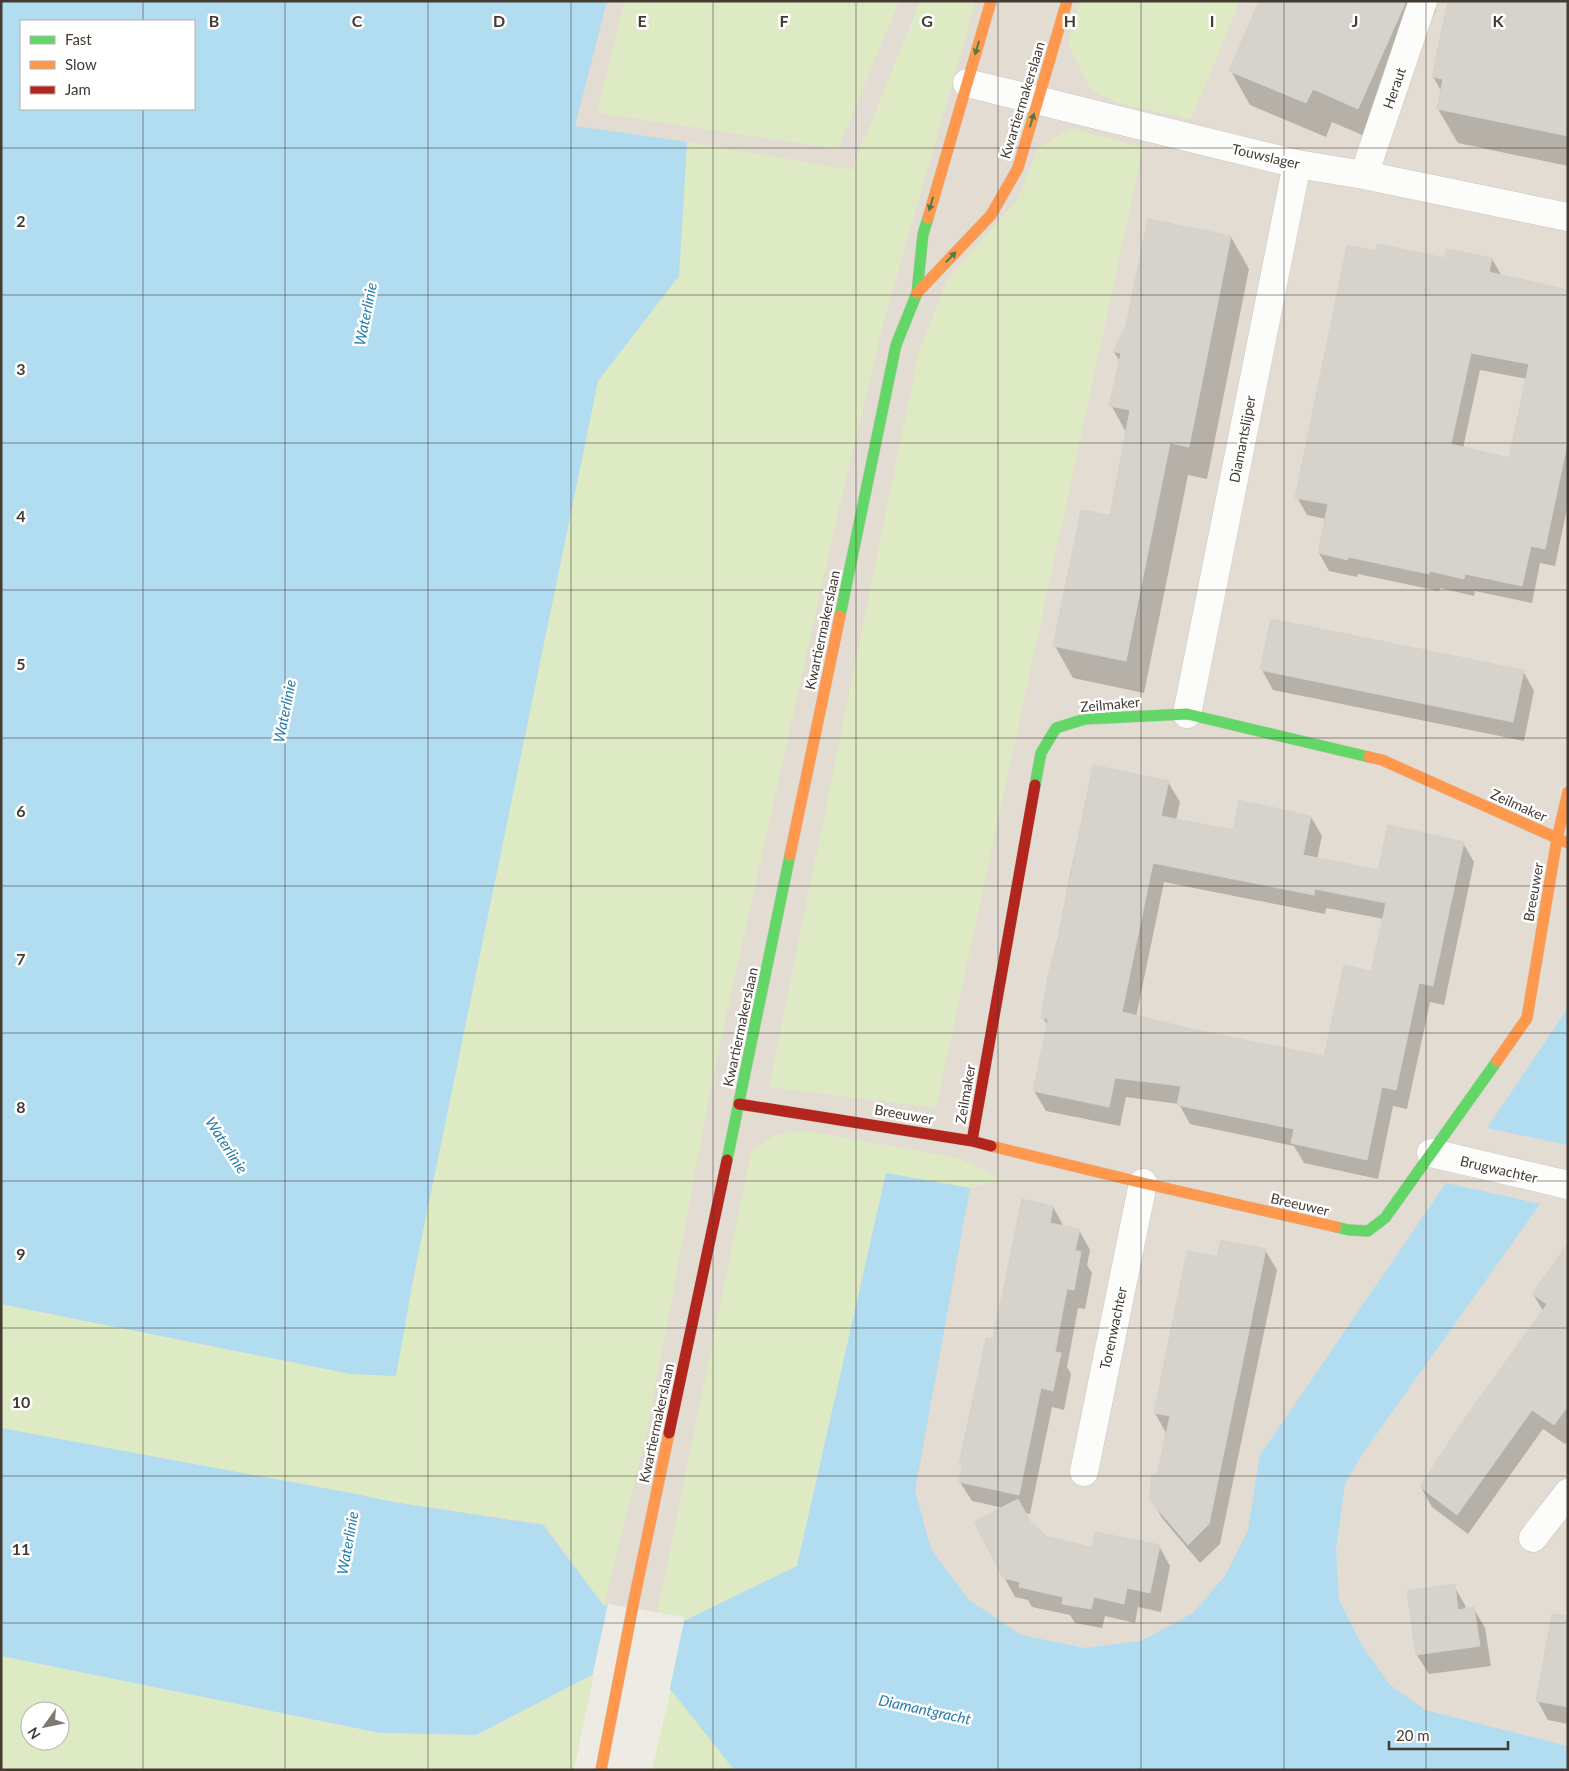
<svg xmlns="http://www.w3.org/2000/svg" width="1569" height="1771" viewBox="0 0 1569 1771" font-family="Lato,sans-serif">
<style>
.residential{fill:#e3dcd2;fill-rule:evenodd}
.green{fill:#deeac3;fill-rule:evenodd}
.water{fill:#b2dcf0;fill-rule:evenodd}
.pier{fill:#eeebe5}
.shadow{fill:#0003;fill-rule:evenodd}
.building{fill:#d6d2cc;stroke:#d6d2cb;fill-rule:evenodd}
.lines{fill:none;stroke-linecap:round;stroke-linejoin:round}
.street-casing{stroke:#cac7c1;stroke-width:29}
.fast-casing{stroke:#cfc9bd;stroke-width:12}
.slow-casing{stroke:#cfc9bd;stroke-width:12}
.jam-casing{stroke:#cfc9bd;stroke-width:12}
.street{stroke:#fcfcfb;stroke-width:28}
.fast{stroke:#63d668;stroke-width:11}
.slow{stroke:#ff974d;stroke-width:11}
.jam{stroke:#b3261e;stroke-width:11}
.oneway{fill:#507948}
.grid{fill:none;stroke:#433b32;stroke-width:1;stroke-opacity:0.55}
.labels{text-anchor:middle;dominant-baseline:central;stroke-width:5;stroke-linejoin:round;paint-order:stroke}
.street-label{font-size:14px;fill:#433b32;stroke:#fff}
.water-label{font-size:15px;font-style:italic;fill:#257cac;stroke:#fff}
.grid-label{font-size:16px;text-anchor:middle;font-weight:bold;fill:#433b32;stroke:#fff;stroke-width:5;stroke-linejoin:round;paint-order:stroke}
</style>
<rect width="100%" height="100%" fill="#eeebe5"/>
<path class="residential" d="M1 1H1568V1759L633 1616 1 1490ZM21 21H194V109H21Z"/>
<path class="green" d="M624 1H899L838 149 597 113Z
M920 1H976L883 324 839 509 715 1066 648 1426 604 1606 544 1524 393 1502 356 1494 1 1429V1304L351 1374 396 1376 414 1275 598 381 679 276 687 142 852 170Z
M1080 1H1240L1191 119 1118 103 1090 89 1068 44Z
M1072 128 1143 148 936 1108 769 1087 919 350 949 277 1017 200 1038 148Z
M813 1132 958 1158 1002 1179 971 1188 886 1173 797 1566 686 1620 657 1614 751 1153C773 1131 783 1133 813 1132Z
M1 1656 380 1733 476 1735 594 1674 574 1770H1ZM30 1711H60V1741H30Z
M671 1689 734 1770H652Z"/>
<path class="water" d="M1 1H607L575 126 687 142 679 276 598 381 414 1275 396 1376 351 1374 1 1304ZM21 21H194V109H21Z
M1568 1008V1145L1487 1128Z
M886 1173 970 1188 915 1491 931 1549 968 1599 1021 1635 1085 1648 1141 1641 1193 1613 1225 1576 1248 1530 1260 1455 1446 1183 1540 1204 1363 1453 1345 1484 1336 1549 1339 1600 1361 1644 1389 1684 1425 1710 1568 1746V1770H734L671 1690 594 1674 476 1735 380 1733 1 1656V1428L356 1494 393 1502 543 1525 604 1606 686 1620 797 1566Z"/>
<path class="pier" d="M608 1604 685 1617 669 1692 592 1677Z"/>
<path class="shadow" d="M1260 1H1431L1436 10 1378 142 1332 122 1326 137 1250 105 1231 71Z
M1568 1V166L1458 143 1438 109 1442 92 1433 77Z
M1231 237 1249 269 1207 479 1188 475 1144 693 1073 678 1055 646 1111 517 1127 434 1111 405 1120 362 1114 352Z
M1377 252 1446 259H1492L1502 276 1568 291V504L1555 566 1540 563 1532 603 1475 591 1474 596 1440 588 1439 591 1358 574 1357 577 1329 571 1319 553 1326 519 1307 515 1297 497ZM1480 370 1527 379 1510 460 1463 448Z
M1262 670 1523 671 1534 691 1524 741 1273 690Z
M1094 767 1168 782 1180 802 1176 820 1234 831 1311 817 1322 836 1317 859 1379 872 1463 843 1474 862 1444 1005 1430 1002 1407 1109 1393 1106 1378 1179 1304 1163 1294 1146 1190 1124 1179 1104 1126 1097 1120 1126 1046 1111 1034 1091 1048 1026 1043 1018 1071 870ZM1164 882 1325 914 1326 908 1384 919 1372 972 1325 1058 1192 1030 1136 1017Z
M1053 1207 1064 1227 1079 1230 1090 1250 1087 1265 1092 1273 1085 1309 1078 1308 1067 1367 1071 1374 1064 1410 1052 1407 1030 1514 1025 1513 1032 1525 1048 1538 1093 1549 1159 1546 1170 1566 1161 1612 1138 1607 1135 1623 1105 1616 1102 1628 1075 1623 1070 1615 1032 1607 1028 1600 1015 1597 1004 1577V1508L972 1501 960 1482 963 1469 961 1465 994 1341Z
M1265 1250 1277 1270 1220 1544 1200 1563 1162 1518 1151 1498 1158 1476 1166 1433 1155 1413 1218 1258Z
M1568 1260V1441L1565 1444 1543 1429 1468 1534 1432 1507 1421 1487 1543 1311 1533 1294Z
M1454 1586 1465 1605 1466 1610 1474 1609 1485 1628 1491 1666 1429 1674 1417 1655Z
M1568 1627V1724L1548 1720 1537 1700Z"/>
<path class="building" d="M1259 1H1406L1358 109 1313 89 1306 103 1229 71Z
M1448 1H1568V136L1437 109 1443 79 1432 77Z
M1148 219 1231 236 1189 447 1170 443 1126 661 1053 646 1081 510 1110 515 1130 410 1109 406 1121 353 1113 352 1126 325Z
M1377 244 1445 258 1446 249 1492 258 1489 272 1568 290V440L1545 549 1531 546 1522 586 1465 574 1464 579 1430 571 1429 574 1348 557V560L1318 553 1328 504 1295 498 1347 245 1376 251ZM1471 353 1529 364 1509 458 1451 444Z
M1271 619 1524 670 1513 722 1260 670Z
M1093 765 1169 781 1161 816 1233 830 1239 800 1311 816 1303 855 1378 870 1388 825 1464 842 1433 986 1419 983 1396 1090 1382 1087 1367 1160 1291 1143 1294 1129 1177 1105 1181 1086 1115 1078 1109 1107 1033 1091 1048 1019 1041 1018 1048 976 1058 938ZM1153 863 1314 895 1315 889 1386 903 1371 971 1344 965 1324 1056 1192 1029 1122 1012Z
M1022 1199 1053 1206 1050 1223 1080 1229 1075 1250 1081 1252 1074 1290 1067 1289 1055 1352 1061 1353 1053 1391 1041 1388 1019 1495 959 1482 962 1466 959 1465 986 1338 993 1339Z
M1221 1240 1266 1249 1209 1524 1188 1545 1149 1499 1152 1474 1157 1475 1170 1416 1154 1413 1187 1251 1217 1257Z
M1568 1243V1406L1554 1425 1532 1410 1457 1515 1420 1487 1458 1428 1547 1304 1532 1294Z
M1018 1499 1031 1523 1048 1537 1092 1547 1095 1532 1160 1545 1150 1593 1127 1588 1124 1604 1094 1597 1091 1609 1062 1604 1063 1597 1019 1587 1020 1582 1003 1578 974 1522Z
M1455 1584 1458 1610 1474 1607 1480 1646 1416 1655 1407 1591Z
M1552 1614 1568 1616V1707L1536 1701Z"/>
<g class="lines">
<g class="street-casing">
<path id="street" d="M967 83 1297 164 1364 175 1568 217
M1364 175 1423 1
M1187 714 1297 164
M1431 1153 1568 1185
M1084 1472 1143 1183
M1533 1538 1568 1493"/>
</g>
<g class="fast-casing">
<path id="fast" d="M840 616 896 345 917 293 923 234 928 218
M1035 785 1041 753 1056 728 1085 719 1187 714 1369 757
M727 1160 790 855
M1336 1227 1349 1230 1368 1231 1385 1218 1497 1061"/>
</g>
<g class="slow-casing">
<path id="slow" d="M928 218 991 1
M917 293 991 215 1018 168 1067 1
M1369 757 1382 760 1568 843
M790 855 840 616
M1497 1061 1527 1018 1557 839 1568 792
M991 1146 1143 1183 1336 1227
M601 1770 634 1600 669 1433"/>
</g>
<g class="jam-casing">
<path id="jam" d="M739 1104 972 1141 991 1146
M972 1141 1035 785
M669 1433 727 1160"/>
</g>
<use href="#street" class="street"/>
<use href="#fast" class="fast"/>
<use href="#slow" class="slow"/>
<use href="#jam" class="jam"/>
</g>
<defs><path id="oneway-solid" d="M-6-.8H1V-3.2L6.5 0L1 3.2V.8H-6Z" transform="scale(1.25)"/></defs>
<g class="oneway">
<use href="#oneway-solid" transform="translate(977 48) rotate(106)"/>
<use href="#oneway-solid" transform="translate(1032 120) rotate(-73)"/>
<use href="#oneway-solid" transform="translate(931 204) rotate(106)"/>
<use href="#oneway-solid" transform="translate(951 257) rotate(-46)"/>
</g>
<path class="grid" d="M143 1V21M285 1V1770M428 1V1770M571 1V1770M713 1V1770M856 1V1770M998 1V1770M1141 1V1770M1284 1V1770M1426 1V1770M143 109V1770M1 148H1568M1 295H1568M1 443H1568M1 590H1568M1 738H1568M1 886H1568M1 1033H1568M1 1181H1568M1 1328H1568M1 1476H1568M1 1623H1568"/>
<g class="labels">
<g class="street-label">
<text transform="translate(1394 88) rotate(-71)">Heraut</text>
<text transform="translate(1022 100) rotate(-73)">Kwartiermakerslaan</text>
<text transform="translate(1266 156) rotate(13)">Touwslager</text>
<text transform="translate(1242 439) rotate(-79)">Diamantslijper</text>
<text transform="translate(822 630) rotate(-78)">Kwartiermakerslaan</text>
<text transform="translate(1110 704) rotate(-5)">Zeilmaker</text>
<text transform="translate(1519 805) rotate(24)">Zeilmaker</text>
<text transform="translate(1533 892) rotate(-80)">Breeuwer</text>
<text transform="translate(740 1027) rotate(-78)">Kwartiermakerslaan</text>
<text transform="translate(965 1094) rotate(-80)">Zeilmaker</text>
<text transform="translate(904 1114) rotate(10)">Breeuwer</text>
<text transform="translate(1499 1169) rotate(13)">Brugwachter</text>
<text transform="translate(1300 1204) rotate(13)">Breeuwer</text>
<text transform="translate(1113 1328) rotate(-78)">Torenwachter</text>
<text transform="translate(656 1423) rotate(-78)">Kwartiermakerslaan</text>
</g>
<g class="water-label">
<text transform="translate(365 314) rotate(-79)">Waterlinie</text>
<text transform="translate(284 711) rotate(-79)">Waterlinie</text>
<text transform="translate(227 1145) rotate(57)">Waterlinie</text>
<text transform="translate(347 1543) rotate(-80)">Waterlinie</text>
<text transform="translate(925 1709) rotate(12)">Diamantgracht</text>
</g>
</g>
<g class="grid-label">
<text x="214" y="27">B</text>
<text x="357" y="27">C</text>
<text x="499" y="27">D</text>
<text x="642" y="27">E</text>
<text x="784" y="27">F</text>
<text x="927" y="27">G</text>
<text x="1070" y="27">H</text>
<text x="1212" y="27">I</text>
<text x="1355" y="27">J</text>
<text x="1498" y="27">K</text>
<text x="21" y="227">2</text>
<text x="21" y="375">3</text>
<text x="21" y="522">4</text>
<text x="21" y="670">5</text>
<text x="21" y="817">6</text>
<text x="21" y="965">7</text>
<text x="21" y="1113">8</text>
<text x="21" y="1260">9</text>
<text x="21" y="1408">10</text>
<text x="21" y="1555">11</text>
</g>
<rect width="1569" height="1771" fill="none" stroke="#433b32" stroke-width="5"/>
<rect x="20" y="20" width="175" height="90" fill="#ffffff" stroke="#b4b1ad"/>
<rect x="30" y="36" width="25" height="8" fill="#63d668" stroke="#b4b1ad"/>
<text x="65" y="45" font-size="15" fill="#433b32">Fast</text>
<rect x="30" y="61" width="25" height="8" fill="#ff974d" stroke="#b4b1ad"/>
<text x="65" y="70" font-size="15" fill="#433b32">Slow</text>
<rect x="30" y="86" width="25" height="8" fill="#b3261e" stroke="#b4b1ad"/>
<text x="65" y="95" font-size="15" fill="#433b32">Jam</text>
<g transform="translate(45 1726) rotate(237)"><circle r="24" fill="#ffffff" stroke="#b4b1ad"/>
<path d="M0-4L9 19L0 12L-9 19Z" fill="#7f7971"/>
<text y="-8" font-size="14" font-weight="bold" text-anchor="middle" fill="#433b32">N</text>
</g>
<path d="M1389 1741v8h119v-8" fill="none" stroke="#433b32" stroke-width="2.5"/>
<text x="1396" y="1741" font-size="15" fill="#433b32" stroke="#ffffff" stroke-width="4" paint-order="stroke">20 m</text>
</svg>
